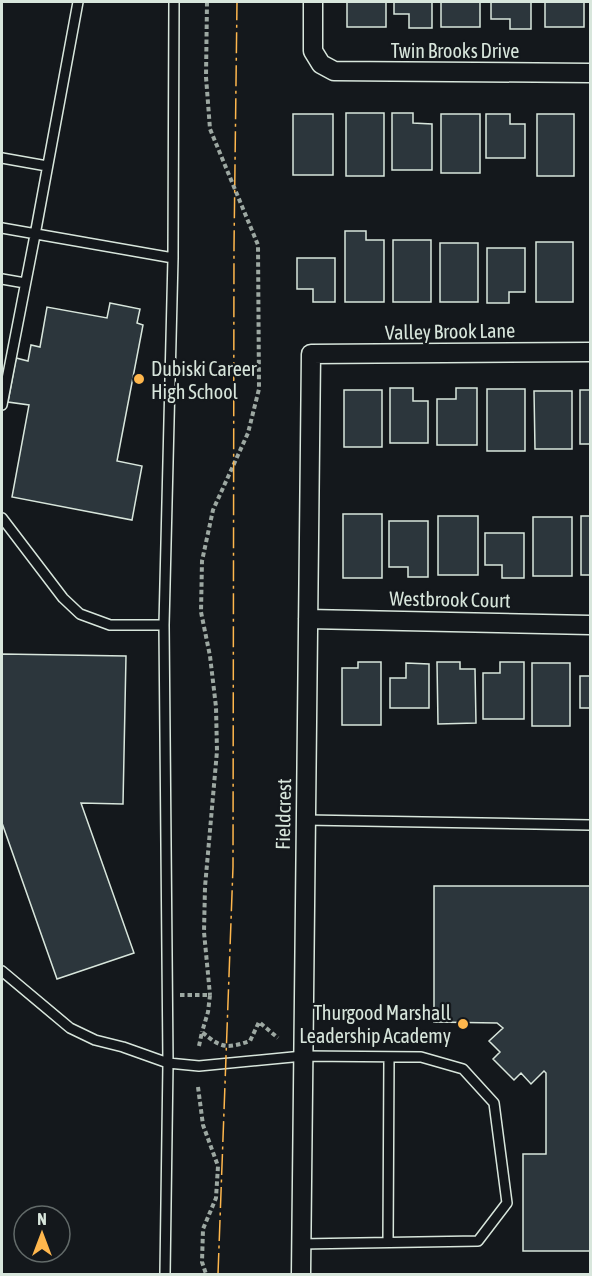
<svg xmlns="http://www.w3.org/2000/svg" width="592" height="1276" viewBox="0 0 592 1276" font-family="'Asap Condensed',sans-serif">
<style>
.building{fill:#2c363c;stroke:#d8e6dc;stroke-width:1.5}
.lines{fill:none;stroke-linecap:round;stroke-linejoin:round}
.lane-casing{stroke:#d8e6dc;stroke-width:12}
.street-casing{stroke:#d8e6dc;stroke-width:21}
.path{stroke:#9da8a2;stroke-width:4;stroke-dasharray:4.5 3;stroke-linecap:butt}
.lane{stroke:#14181c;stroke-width:9}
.street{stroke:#14181c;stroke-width:18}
.power{stroke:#ffb74d;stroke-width:1.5;stroke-dasharray:21 4.5 3 4.5;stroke-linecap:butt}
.poi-dot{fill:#ffb74d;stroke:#14181c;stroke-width:2}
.labels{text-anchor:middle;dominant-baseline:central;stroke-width:4.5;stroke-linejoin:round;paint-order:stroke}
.street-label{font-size:20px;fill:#d8e6dc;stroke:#14181c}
.poi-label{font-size:20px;fill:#d8e6dc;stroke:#14181c;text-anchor:start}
</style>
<rect width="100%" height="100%" fill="#14181c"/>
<path class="building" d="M347 2H386V27H347Z
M394 2H432V28H409V14H394Z
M441 2H480V27H441Z
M491 2H531V29H510V19H491Z
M545 2H584V27H545Z
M346 113H384V176H346Z
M392 113H413V123L432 124V170H392Z
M293 114H333V175H293Z
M441 114H480V173H441Z
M486 114H510V124H525V158H486Z
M537 114H574V176H537Z
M345 231H366V240H384V302H345Z
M393 240H431V302H393Z
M536 242H573V302H536Z
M440 243H478V302H440Z
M487 248H525V292H509V303H487Z
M297 258H335V302H313V289H297Z
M110 303 140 309 137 323 143 325 117 461 142 466 132 520 12 497 29 405 8 402 16 358 28 361 31 345 40 347 47 307 107 318Z
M390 388H413V401H428V443H390Z
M456 388H477V445H437V399H456Z
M487 389H525V451H487Z
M344 390H382V447H344Z
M580 390H590V444H580Z
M534 391H572V449H535Z
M343 514H382V578H343Z
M438 516H478V575H438Z
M581 516H590V575H581Z
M533 517H572V576H533Z
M389 521H428V577H408V567H389Z
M485 533H524V578H502V565H485Z
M2 654 126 656 123 804 81 803 134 953 57 979 2 823Z
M358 662H381V725H342V668H358Z
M437 662H460V669H475L476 723 438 724Z
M500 662H524V719H483V673H500Z
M406 663 429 664V708H390V678H406Z
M532 663H570V726H532Z
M580 676H590V708H580Z
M434 886H590V1251H523V1154H546V1073L544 1071 531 1084 521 1073 514 1080 493 1059 500 1052 489 1041 503 1028 497 1023 434 1022Z"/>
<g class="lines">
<g class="lane-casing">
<path id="lane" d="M2 158 47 166
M2 228 173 258
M2 279 25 283
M2 405 35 235 78 2
M2 518 63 598 80 614 110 625H164
M306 820 590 825
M2 971 70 1028 95 1040 123 1047 168 1063 199 1066 303 1056 421 1057 463 1069 494 1103 507 1203 478 1241 301 1244
M388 1242 389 1057
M165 1274 168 1063 164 625 173 258 174 2"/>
</g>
<g class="street-casing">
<path id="street" d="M313 2V51L321 64 334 71 590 73
M308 619 590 625
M301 1274 311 354 590 352"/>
</g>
<path class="path" d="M207 2 206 77 210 129 258 245 259 389 248 433 213 510 202 561 201 612 210 656 216 707 217 751 205 887 204 932 210 995
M180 995H210L208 1012 202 1032
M199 1046 202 1032C221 1048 226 1049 250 1041L259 1022 278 1038
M198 1087 203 1125 218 1166 216 1198 203 1229 202 1262 206 1274"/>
<use href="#lane" class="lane"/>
<use href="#street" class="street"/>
<path class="power" d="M218 1274 233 867 234 247 237 2"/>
</g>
<g class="poi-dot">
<circle cx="139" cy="379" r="6"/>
<circle cx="463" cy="1024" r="6"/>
</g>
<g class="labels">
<g class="street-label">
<text x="455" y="50">Twin Brooks Drive</text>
<text transform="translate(450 331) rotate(-1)">Valley Brook Lane</text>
<text transform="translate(450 599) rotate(1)">Westbrook Court</text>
<text transform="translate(283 814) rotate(-89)">Fieldcrest</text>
</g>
<g class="poi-label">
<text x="151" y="368">Dubiski Career<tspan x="151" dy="23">High School</tspan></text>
<text x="451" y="1012" text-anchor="end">Thurgood Marshall<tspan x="451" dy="23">Leadership Academy</tspan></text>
</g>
</g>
<rect width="592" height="1276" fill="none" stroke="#d8e6dc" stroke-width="6"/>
<g transform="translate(42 1234)"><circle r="28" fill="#14181c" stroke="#626a69" stroke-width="1.5"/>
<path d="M0-4.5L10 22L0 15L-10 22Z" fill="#ffb74d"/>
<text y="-9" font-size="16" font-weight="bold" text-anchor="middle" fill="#d8e6dc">N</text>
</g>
</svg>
